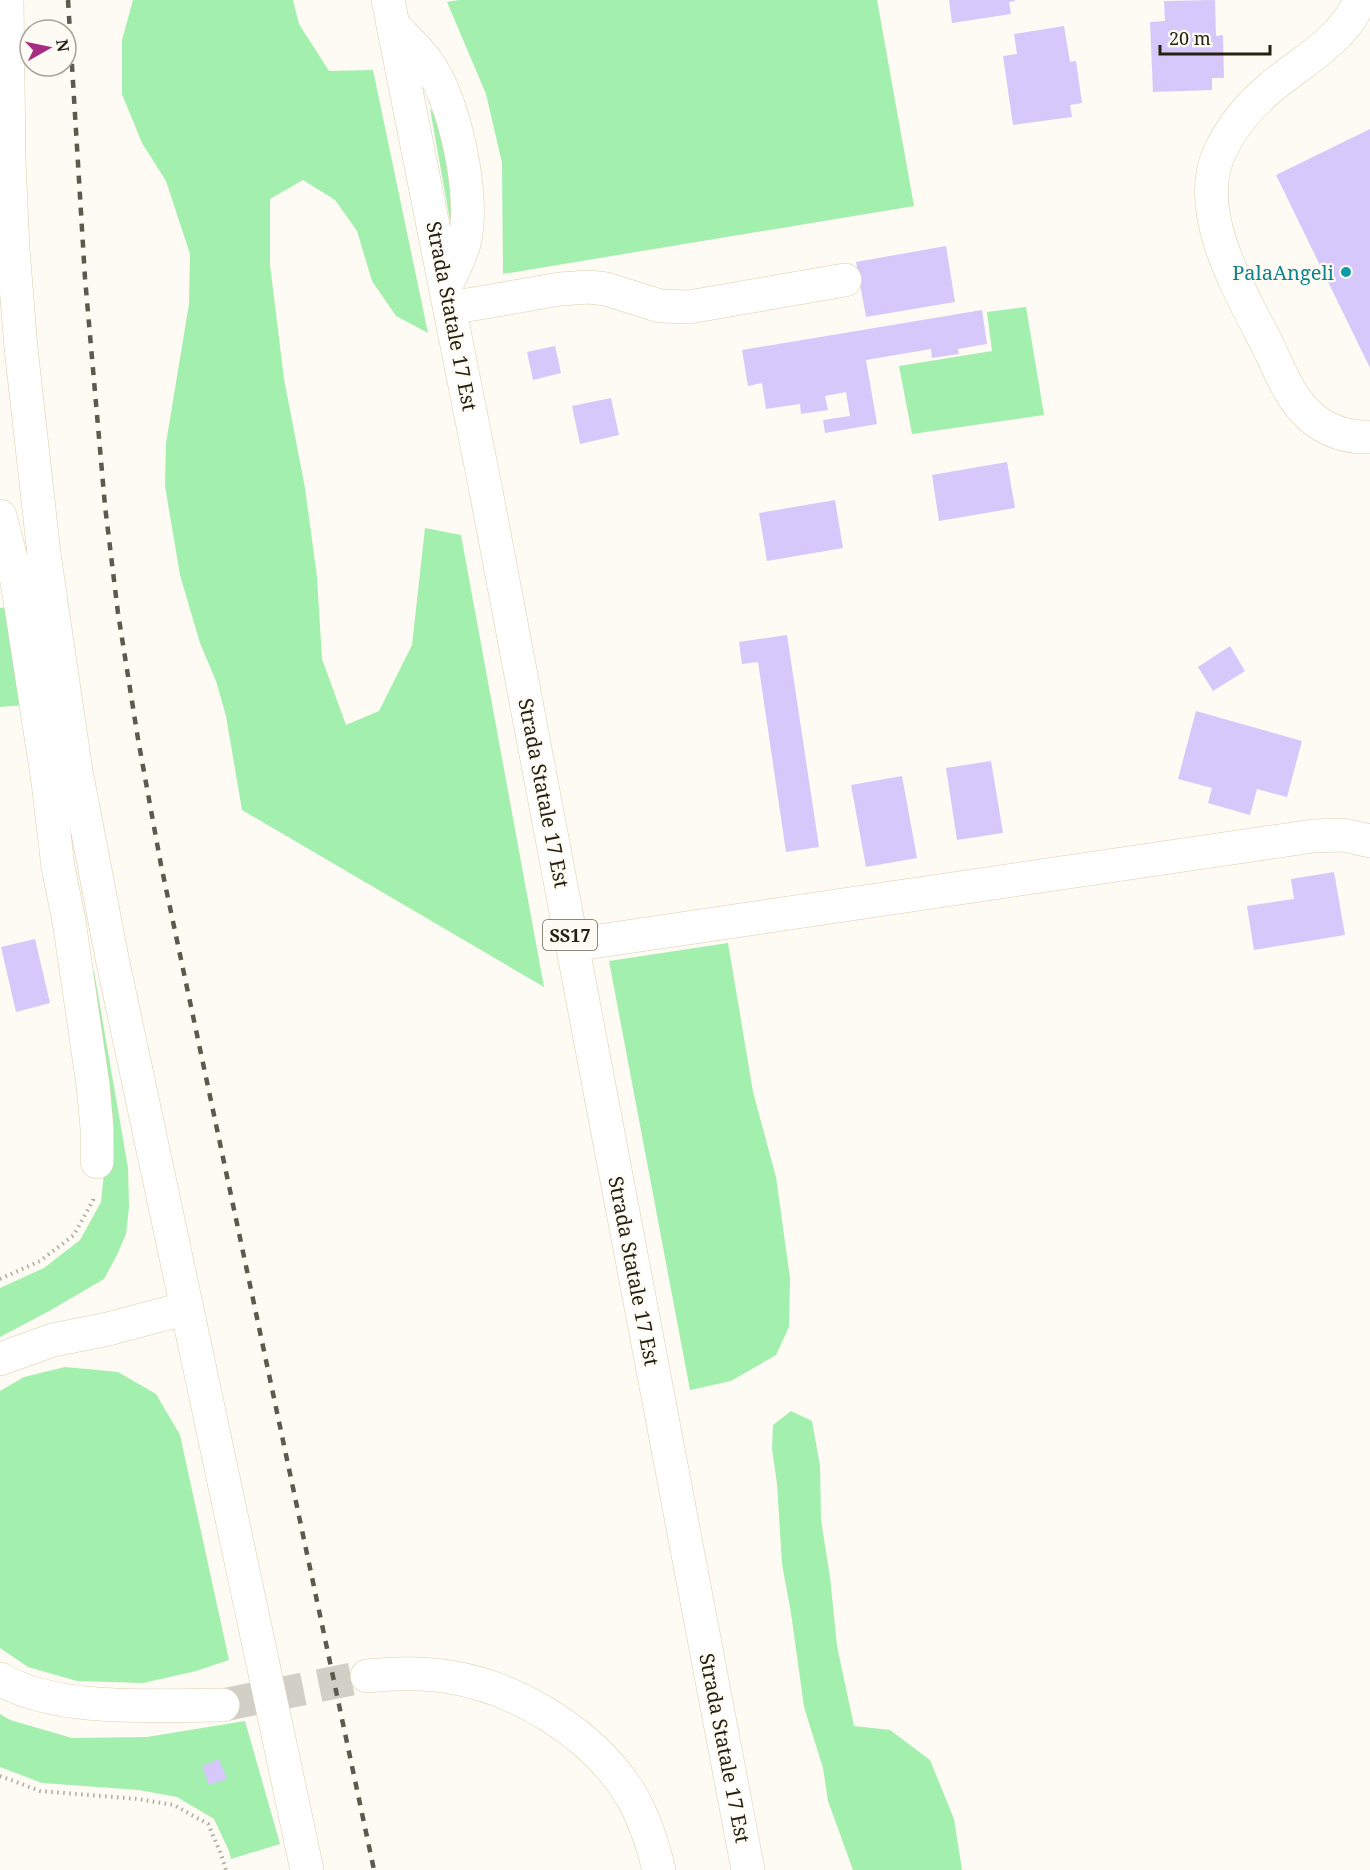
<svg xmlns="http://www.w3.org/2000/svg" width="1370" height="1870" viewBox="0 0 1370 1870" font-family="'Noto Serif',serif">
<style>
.green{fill:#a3efae}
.building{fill:#d7c8fb}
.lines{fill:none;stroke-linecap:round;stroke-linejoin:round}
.minor-tunnel{stroke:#d2cfc6;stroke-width:33;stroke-dasharray:33 16;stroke-linecap:butt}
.minor-casing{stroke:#daceaa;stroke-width:34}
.major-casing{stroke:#daceaa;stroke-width:34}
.path{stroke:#adaaa0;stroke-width:4;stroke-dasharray:1.5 4.5;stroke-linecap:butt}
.minor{stroke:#fff;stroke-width:33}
.major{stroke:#fff;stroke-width:33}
.rail{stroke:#5d594c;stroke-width:4.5;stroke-dasharray:8 8;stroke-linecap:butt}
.culture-dot{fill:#0f9aa8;stroke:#fdfbf3;stroke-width:2}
.labels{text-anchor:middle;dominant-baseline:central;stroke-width:4.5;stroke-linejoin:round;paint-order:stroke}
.shield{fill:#fdfbf3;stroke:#666256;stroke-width:1.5}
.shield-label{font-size:18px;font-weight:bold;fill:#252012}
.culture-label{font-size:20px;fill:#0d838f;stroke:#fdfbf3;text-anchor:end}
.street-label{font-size:20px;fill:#252012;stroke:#fdfbf3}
</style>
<rect width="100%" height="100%" fill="#fdfbf3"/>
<path class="green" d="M133 0H293L299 24 329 71 373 70 428 333 396 316 372 281 357 231 335 200 303 180 270 199V265L284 379 305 488 317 577 322 659 346 725 379 711 412 645 425 528 461 535 544 987 242 810 226 716 216 681 200 643 180 575 165 486 166 443 189 304 190 254 166 181 142 143 122 94V40Z
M459 0H877L914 206 503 274 502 163 486 94 447 2Z
M430 109 443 121 451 144V226Z
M1026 307 1044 415 912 434 899 366 992 351 987 312Z
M9 607 25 705 0 707V608Z
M728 943 753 1092 776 1177 790 1278 789 1327 776 1355 731 1381 690 1390 609 961Z
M94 971 128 1168 129 1207 126 1234 117 1255 104 1279 51 1310 0 1337V1288L44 1268 80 1240 101 1202 105 1163 91 1044Z
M65 1367 118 1372 156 1394 180 1435 229 1660 196 1671 143 1683 77 1681 28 1667 0 1648V1391L24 1377Z
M791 1411 812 1421 820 1466 821 1520 830 1577 837 1646 854 1726 890 1730 930 1760 954 1819 962 1870H853L828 1801 823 1768 804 1707 791 1613 782 1564 777 1484 772 1449 773 1425Z
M0 1714 10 1720 72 1738 147 1737 245 1721 280 1844 231 1859 229 1851 214 1819 177 1797 139 1790 42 1783 0 1767Z"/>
<path class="building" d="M949 0H1015V1L1009 2 1011 14 952 23Z
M1215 0 1216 36 1223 35 1224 78H1212V90L1153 92 1150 22 1165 21 1164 1Z
M1064 26 1070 62 1076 61 1082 103 1070 105 1072 117 1013 125 1003 56 1017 54 1014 34Z
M1370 129V368L1276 175Z
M946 246 955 302 866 317 856 262Z
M982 310 987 344 958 349 959 354 932 358 931 349 866 360 877 424 825 433 823 420 850 416 846 392 825 396 828 410 801 414 800 404 766 409 762 383 748 386 742 350Z
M555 346 561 373 533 380 527 352Z
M611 398 619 435 580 444 572 406Z
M1007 462 1015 508 939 521 932 475Z
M835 500 843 548 767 561 759 513Z
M787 635 819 847 786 852 758 662 742 664 739 642Z
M1230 646 1245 671 1213 691 1198 667Z
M1196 711 1302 741 1287 797 1257 789 1250 815 1208 803 1212 788 1178 779Z
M991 761 1003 833 957 840 946 768Z
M902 776 917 858 866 867 851 785Z
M1334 872 1345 935 1254 950 1247 906 1294 899 1291 879Z
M35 939 50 1003 16 1012 1 947Z
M219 1759 227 1779 209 1785 202 1766Z"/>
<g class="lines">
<path class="minor-tunnel" d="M223 1705 367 1676"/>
<g class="minor-casing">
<path id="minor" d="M7 0 9 161 13 249 21 348 44 554 76 771 112 958 307 1870
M1360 0C1344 40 1302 61 1270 88 1249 106 1229 130 1218 156 1194 215 1241 293 1267 344 1279 369 1290 399 1311 417 1329 432 1348 438 1370 437
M393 25C404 37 417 48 427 62 455 99 476 199 464 244 460 258 452 273 446 286
M450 308 560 289 589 287 606 289 660 306 689 307 845 280
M0 516 17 581 48 782 58 867 69 921 93 1085 97 1128V1162
M572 945 1313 836 1343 835 1370 841
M0 1359 53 1340 108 1329 187 1308
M367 1676C395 1673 422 1672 450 1677 519 1688 596 1736 632 1797 645 1820 653 1845 659 1870
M0 1679C57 1713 157 1705 223 1705"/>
</g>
<g class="major-casing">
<path id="major" d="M388 0 486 491 748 1870"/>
</g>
<path class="path" d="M0 1279 40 1261 74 1235 93 1200V1196
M0 1776 40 1791 138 1799 174 1805 208 1824 221 1854 226 1870"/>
<use href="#minor" class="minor"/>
<use href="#major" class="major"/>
<path class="rail" d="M68 0 85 278 105 506 118 613 138 739 161 865 374 1870"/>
</g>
<circle class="culture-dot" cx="1346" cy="272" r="6"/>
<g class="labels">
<rect class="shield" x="543" y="920" width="54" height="30" rx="4.5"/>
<g class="shield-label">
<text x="570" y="935">SS17</text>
</g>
<g class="culture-label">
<text x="1334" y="272">PalaAngeli</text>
</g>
<g class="street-label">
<text transform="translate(452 316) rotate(79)">Strada Statale 17 Est</text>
<text transform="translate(544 793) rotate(79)">Strada Statale 17 Est</text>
<text transform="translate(634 1271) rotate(79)">Strada Statale 17 Est</text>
<text transform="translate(725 1748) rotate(79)">Strada Statale 17 Est</text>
</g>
</g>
<g transform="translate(48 48) rotate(81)"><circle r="28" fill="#fdfbf3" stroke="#a7a399" stroke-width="1.5"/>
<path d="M0-4.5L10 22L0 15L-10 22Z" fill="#a62d83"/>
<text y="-9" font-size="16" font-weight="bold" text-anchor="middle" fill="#252012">N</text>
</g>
<path d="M1160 45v9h110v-9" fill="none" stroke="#252012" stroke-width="3"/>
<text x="1169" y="45" font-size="18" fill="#252012" stroke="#fdfbf3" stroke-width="4.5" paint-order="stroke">20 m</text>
</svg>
